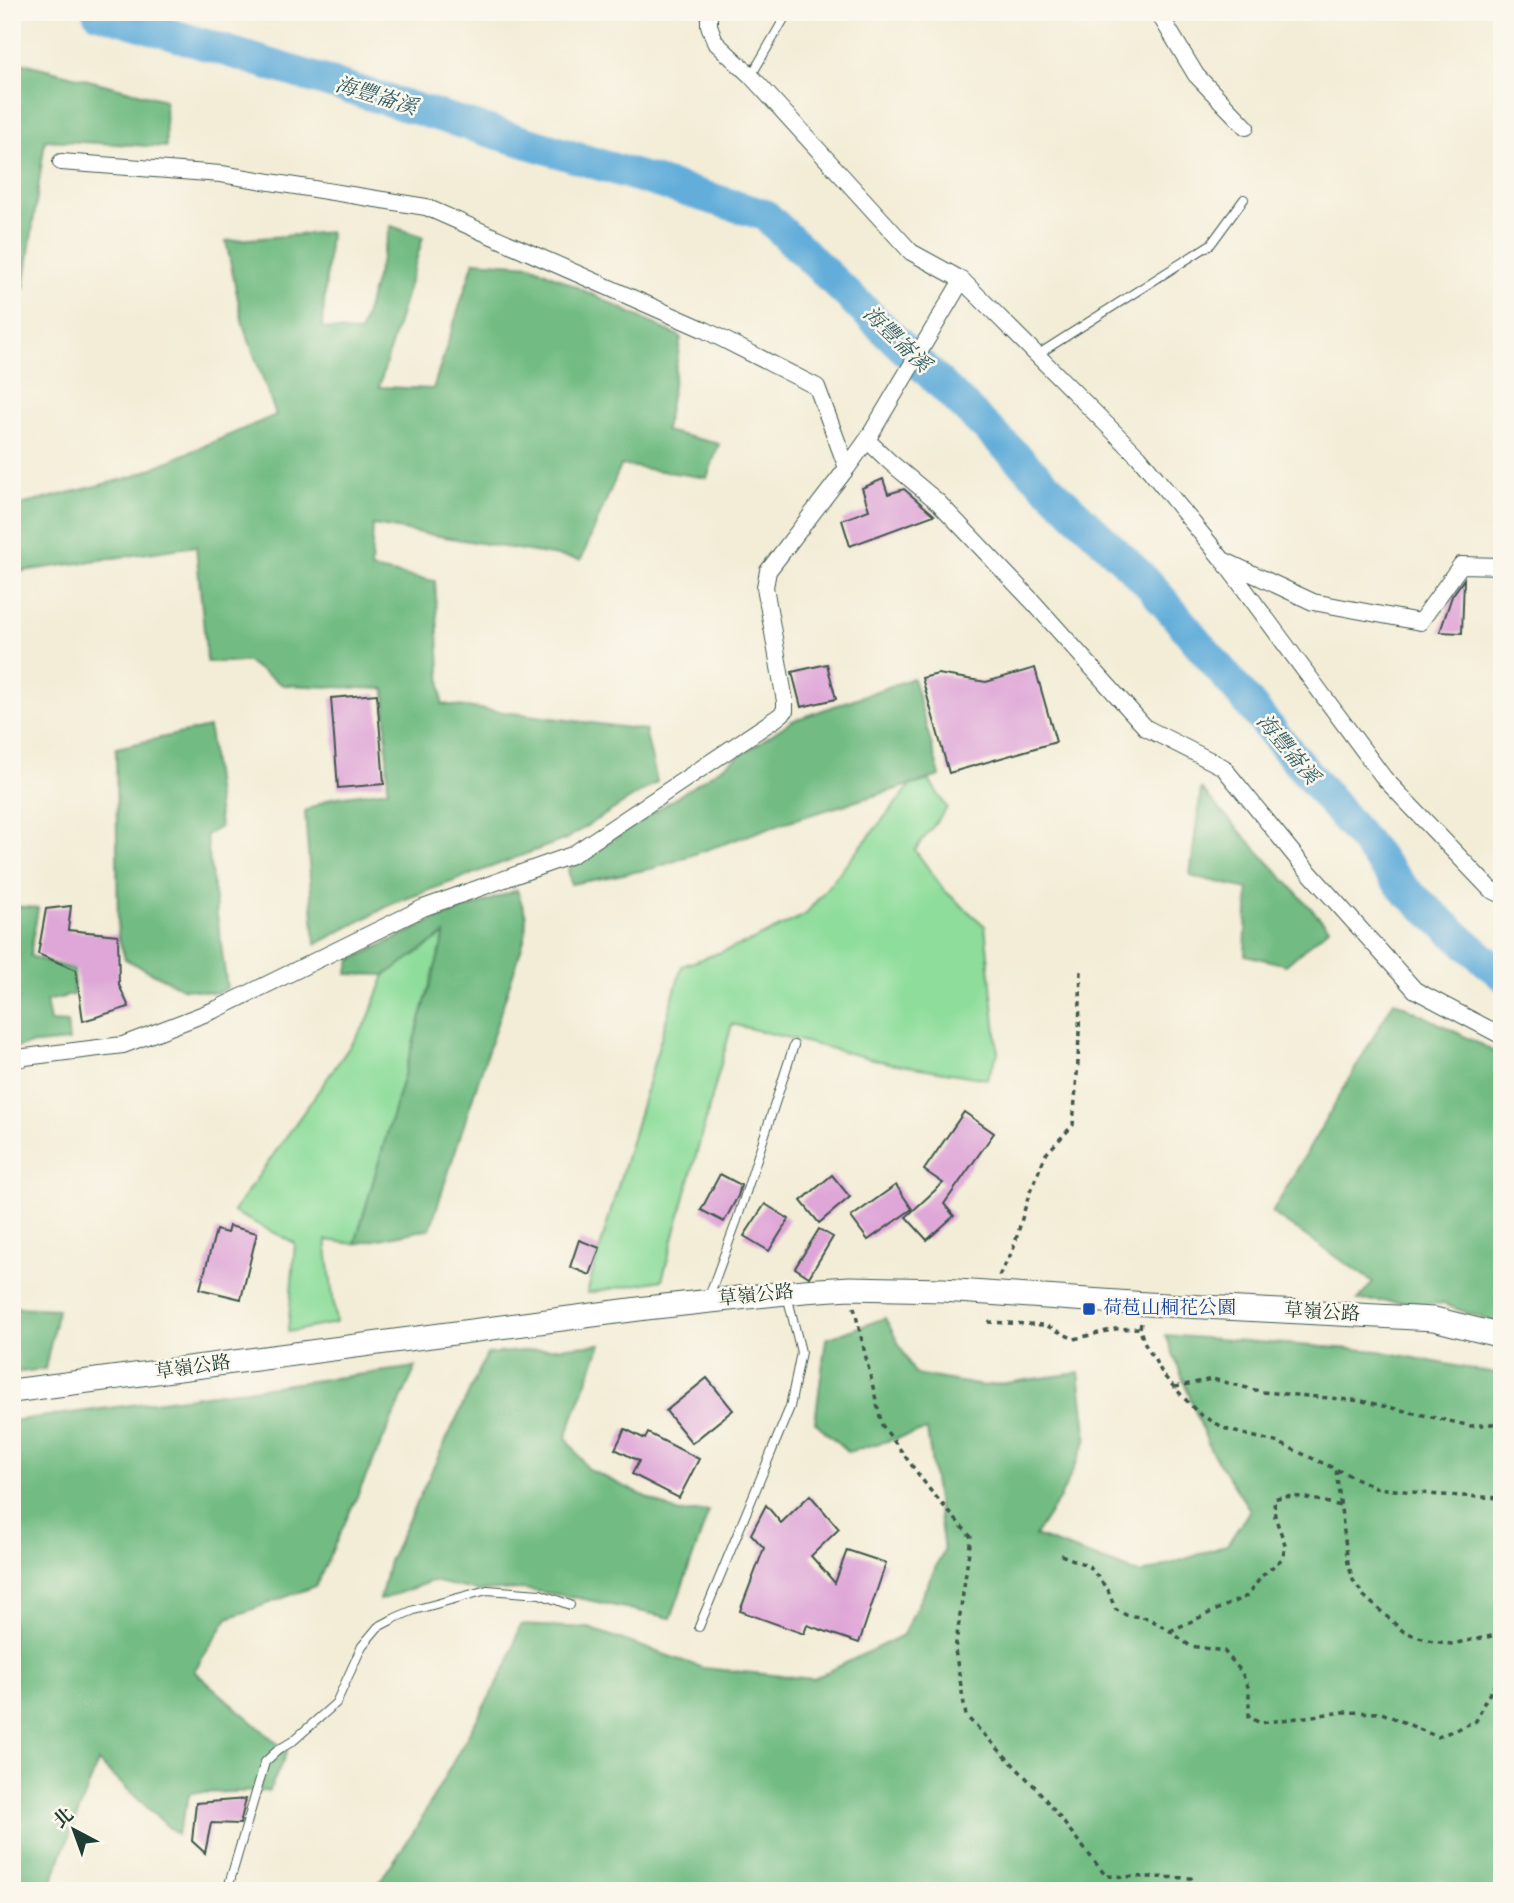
<svg xmlns="http://www.w3.org/2000/svg" width="1514" height="1903" viewBox="0 0 1514 1903" font-family="Vollkorn,'Noto Serif TC',serif">
<style>
.green{fill:#8edd9b;stroke:#568d68;stroke-width:2}
.forest{fill:#72bc83;stroke:#487c5c;stroke-width:2}
.lines{fill:none;stroke-linecap:round;stroke-linejoin:round}
.river{stroke:#62adda;stroke-width:32}
.building{fill:#dfa7d8}
.lane-casing{stroke:#3f574c;stroke-width:10}
.street-casing{stroke:#3f574c;stroke-width:18}
.secondary-casing{stroke:#3f574c;stroke-width:25}
.path{stroke:#3f574c;stroke-width:3.5;stroke-dasharray:5 5;stroke-linecap:butt}
.lane{stroke:#fff;stroke-width:8}
.street{stroke:#fff;stroke-width:16}
.secondary{stroke:#fff;stroke-width:23}
.transit-dot{fill:#1a4fb4;stroke:#fbf7ec;stroke-width:2.5}
.labels{text-anchor:middle;dominant-baseline:central;stroke-width:5;stroke-linejoin:round;paint-order:stroke}
.street-label{font-size:19px;fill:#1f3d34;stroke:#fbf7ec}
.transit-label{font-size:19px;fill:#164399;stroke:#fbf7ec;text-anchor:start}
.water-label{font-size:21px;font-style:italic;fill:#335f66;stroke:#fbf7ec}
</style>
<rect width="100%" height="100%" fill="#fbf7ec"/>
<filter id="ink" filterUnits="userSpaceOnUse"><feTurbulence type="fractalNoise" baseFrequency=".0143" numOctaves="2"/><feDisplacementMap in="SourceGraphic" scale="14" xChannelSelector="R" yChannelSelector="G"/><feConvolveMatrix kernelMatrix="1 2 1 2 8 2 1 2 1" color-interpolation-filters="sRGB"/></filter>
<filter id="wash" filterUnits="userSpaceOnUse"><feTurbulence type="fractalNoise" baseFrequency=".00686" numOctaves="4" result="noise"/><feDisplacementMap in="SourceGraphic" scale="28" xChannelSelector="R" yChannelSelector="G"/><feGaussianBlur stdDeviation="1.57" result="paint"/><feColorMatrix in="noise" values="0 0 0 0 0 0 0 0 0 0 0 0 0 0 0 0 0 1.4 0 .05"/><feComposite in="paint" operator="in"/></filter>
<g filter="url(#wash)">
<rect width="100%" height="100%" fill="#f3edd7"/>
<path class="green" d="M929 780 947 808 915 850 944 890 985 926 998 1053 987 1079 889 1063 732 1024 662 1280 587 1293 682 966 749 942 805 915 910 786Z
M445 933 355 1244 326 1240 336 1323 288 1332 295 1243 233 1212 367 1022 385 975Z"/>
<path class="forest" d="M12 60 165 100 166 147 45 140 24 288H12Z
M391 226 423 237 379 387 433 389 474 261 531 265 681 337 665 431 719 444 707 478 621 465 581 560 373 525 371 569 435 581 442 704 645 730 657 782 566 839 392 904 315 945 305 811 331 798 388 790 385 689 283 685 247 662H207L196 546 17 572 12 599V507L132 477 276 415 243 324 226 241 330 232 322 328 360 333Z
M913 678 940 776 786 822 655 868 571 884 568 869 792 721Z
M209 727 220 827 206 835 227 988 216 993 182 988 125 959 118 935 116 748Z
M1201 789 1329 928 1286 965 1245 955 1248 889 1190 876Z
M517 890 526 916 525 937 430 1229 355 1244 445 934 385 975 347 974 351 960 430 922Z
M12 906 38 908 30 956 74 970 73 995 46 1001 50 1022 67 1023 69 1041 26 1045 12 1049Z
M1394 1001 1502 1055V1325L1443 1304 1358 1300 1373 1282 1272 1213Z
M12 1307 58 1309 45 1369 12 1373Z
M885 1318 915 1374 983 1386 1079 1373 1087 1439 1061 1496 1035 1536 1141 1574 1227 1545 1250 1510 1210 1449 1166 1335 1379 1351 1502 1375V1891H373L415 1830 509 1662 520 1625 589 1628 703 1668 813 1679 903 1635 944 1550 927 1430 848 1452 815 1422 826 1339Z
M601 1344 566 1437 588 1469 679 1513 709 1511 671 1618 579 1598 522 1589 478 1591 432 1581 380 1600 389 1561 487 1354Z
M416 1367 316 1586 228 1618 194 1671 287 1752 269 1791 190 1793 177 1835 98 1762 48 1891H12V1421Z"/>
<g class="lines">
<path class="river" d="M98 12 765 215 1149 584 1405 890 1502 975"/>
</g>
<g id="blocks">
<path class="building" d="M883 479 888 494 904 489 934 515 850 546 842 520 869 510 862 488Z
M1464 579 1462 633 1440 632 1452 596Z
M827 664 836 699 801 707 792 672Z
M1035 668 1056 742 949 773 922 678 938 674 986 682Z
M377 694 384 784 338 788 331 698Z
M71 906 68 930 118 935 119 985 129 1007 83 1021 76 970 38 954 46 909Z
M964 1112 994 1133 944 1204 954 1216 927 1240 906 1217 943 1183 924 1170Z
M720 1174 741 1185 738 1196 724 1222 701 1210Z
M832 1175 850 1197 819 1223 801 1201Z
M896 1185 912 1209 868 1240 851 1217Z
M765 1204 789 1219 769 1251 744 1236Z
M229 1226 257 1233 241 1299 200 1289 216 1230 227 1233Z
M819 1229 833 1237 809 1277 795 1268Z
M579 1240 600 1248 590 1275 570 1267Z
M707 1378 733 1410 692 1443 666 1411Z
M625 1429 645 1439 648 1433 699 1459 679 1498 632 1474 639 1461 615 1449Z
M810 1495 839 1529 811 1556 835 1583 847 1550 886 1563 859 1643 807 1625 804 1634 740 1611 764 1548 751 1534 766 1505 781 1523Z
M246 1799 240 1824 211 1823 205 1853 192 1841 196 1803Z"/>
</g>
</g>
<g filter="url(#ink)">
<use href="#blocks" fill-opacity="0" stroke="#3f574c" stroke-width="2"/>
<g class="lines">
<g class="lane-casing">
<path id="lane" d="M751 76 788 12
M1037 355 1211 244 1244 199
M708 1299 737 1220 794 1045
M699 1627 790 1407 801 1352 787 1295
M227 1891 265 1762 278 1750 293 1741 336 1703 362 1646 378 1627 395 1618 414 1610 487 1590 540 1594 570 1605"/>
</g>
<g class="street-casing">
<path id="street" d="M709 12V25L715 42 751 76 911 252 962 280 1139 457 1222 559 1384 778 1490 889 1502 895
M1158 12 1196 75 1246 127
M61 162 221 174 426 207 705 330 817 387 847 468
M867 440 890 462 938 502 1034 603 1146 728 1223 767 1300 862 1415 990 1502 1036
M1225 561 1313 602 1420 622 1461 565 1502 566
M12 1061 25 1057 123 1045 217 1009 423 908 572 855 778 717 785 711V701L765 587 768 571 847 468 867 440 962 280"/>
</g>
<g class="secondary-casing">
<path id="secondary" d="M12 1391 646 1308 804 1291 850 1288 943 1290 1147 1304 1434 1319 1502 1336"/>
</g>
<path class="path" d="M999 1276 1013 1250 1029 1194 1046 1154 1073 1125 1078 1062 1081 970
M854 1307 882 1425 930 1490 971 1537 955 1650 966 1716 1038 1790 1106 1876 1191 1878 1200 1891
M988 1322 1045 1325 1074 1339 1115 1329 1140 1328
M1141 1323 1140 1328 1143 1340 1164 1376 1198 1413 1228 1430 1279 1443 1377 1488 1440 1495 1502 1498
M1175 1387 1212 1379 1263 1392 1362 1401 1471 1426 1502 1423
M1336 1470 1348 1563 1353 1580 1364 1596 1404 1632 1428 1640 1451 1644 1502 1634
M1061 1555 1089 1566 1108 1590 1115 1609 1126 1615 1148 1618 1170 1631 1190 1646 1224 1651 1241 1671 1249 1689V1717L1260 1723 1343 1712 1382 1713 1438 1737 1476 1721 1484 1703 1502 1672
M1170 1631 1247 1596 1262 1576 1283 1558 1285 1544 1275 1517 1274 1499C1295 1492 1319 1501 1341 1506"/>
<use href="#lane" class="lane"/>
<use href="#street" class="street"/>
<use href="#secondary" class="secondary"/>
</g>
</g>
<rect class="transit-dot" x="1082" y="1302" width="14" height="14" rx="3.5"/>
<g class="labels">
<g class="street-label">
<text transform="translate(756 1296) rotate(-6)">草嶺公路</text>
<text transform="translate(1322 1313) rotate(3)">草嶺公路</text>
<text transform="translate(193 1368) rotate(-8)">草嶺公路</text>
</g>
<g class="transit-label">
<text x="1103" y="1309">荷苞山桐花公園</text>
</g>
<g class="water-label">
<text transform="translate(376 97) rotate(17)">海豐崙溪</text>
<text transform="translate(896 340) rotate(44)">海豐崙溪</text>
<text transform="translate(1287 750) rotate(50)">海豐崙溪</text>
</g>
</g>
<rect width="1514" height="1903" fill="none" stroke="#fbf7ec" stroke-width="42"/>
<g transform="translate(74 1830) rotate(319)" stroke="#fbf7ec" stroke-width="5" paint-order="stroke">
<path d="M0-5L12 26L0 18L-12 26Z" fill="#1f3d34"/>
<text y="-10" font-size="19" font-weight="bold" text-anchor="middle" fill="#1f3d34">北</text>
</g>
</svg>
